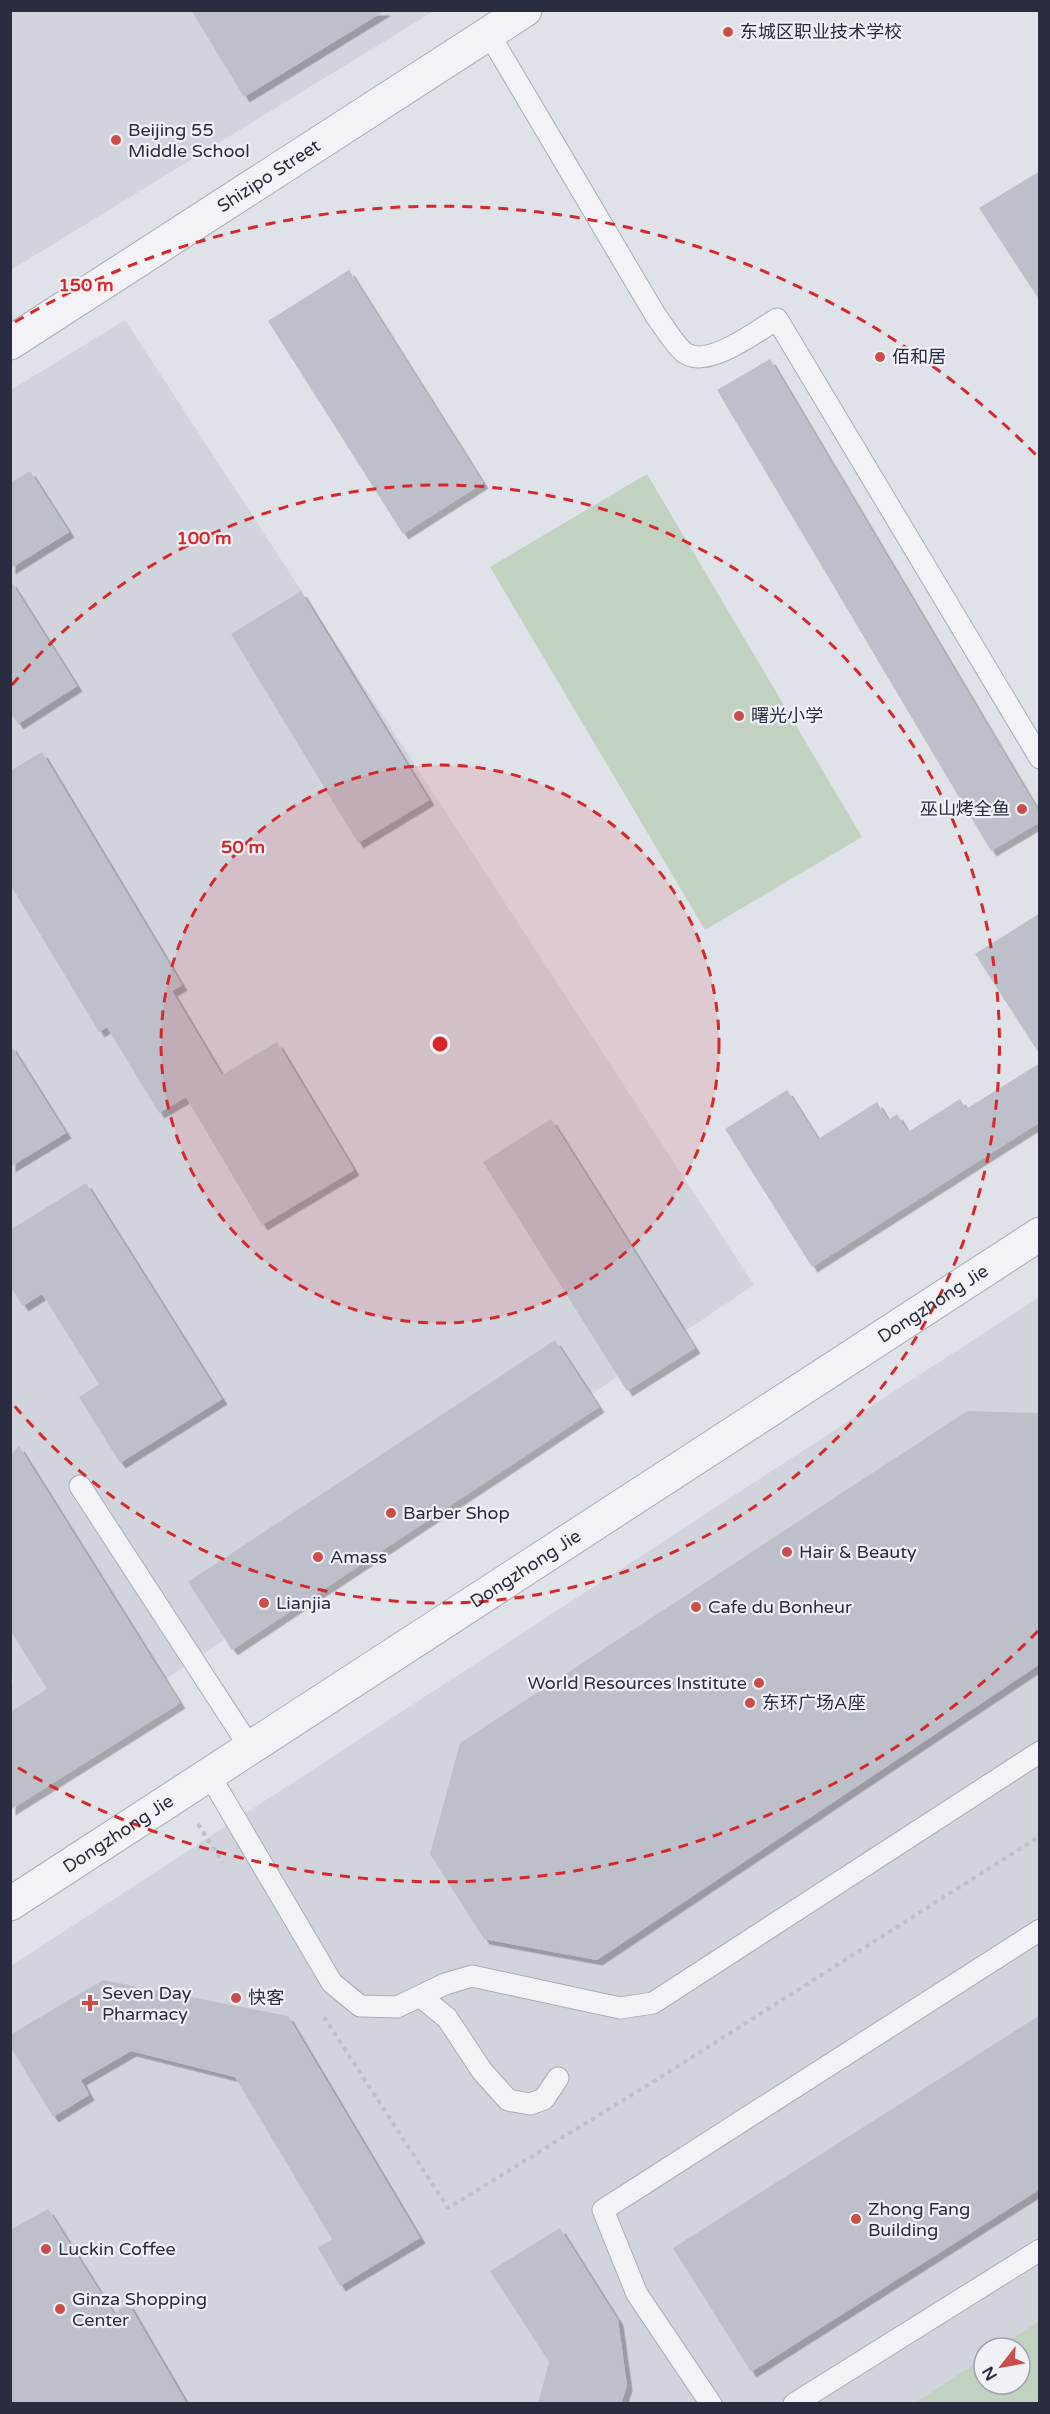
<svg xmlns="http://www.w3.org/2000/svg" width="1050" height="2414" viewBox="0 0 1050 2414" font-family="'Varela Round','Noto Sans SC',sans-serif">
<style>
.built{fill:#d2d4dd}
.green{fill:#c2d2c1}
.building{fill:#bdc0cb;filter:url(#shadow)}
.lines{fill:none;stroke-linecap:round;stroke-linejoin:round}
.service-casing{stroke:#a9acb6;stroke-width:23}
.tertiary-casing{stroke:#a9acb6;stroke-width:35}
.path{stroke:#bec0c7;stroke-width:4;stroke-dasharray:4.5 4.5;stroke-linecap:butt}
.service{stroke:#f3f3f7;stroke-width:21}
.tertiary{stroke:#f3f3f7;stroke-width:33}
.ring{fill:none;stroke:#d62828;stroke-width:3;stroke-dasharray:10 8}
.poi-dot{fill:#cb4c48;stroke:#eff1f6;stroke-width:2}
.labels{text-anchor:middle;dominant-baseline:central;stroke-width:4.5;stroke-linejoin:round;paint-order:stroke}
.poi-label{font-size:18px;fill:#292d3f;stroke:#eff1f6;text-anchor:start}
.street-label{font-size:18px;fill:#292d3f;stroke:#eff1f6}
.centre{fill:#d62828;stroke:#eff1f6;stroke-width:3}
.ring-label{font-size:18px;text-anchor:middle;font-weight:bold;fill:#d62828;stroke:#eff1f6;stroke-width:4.5;stroke-linejoin:round;paint-order:stroke}
</style>
<defs>
<filter id="shadow"><feDropShadow dx="5.5" dy="5.5" stdDeviation="0" flood-color="#0004"/></filter>
</defs>
<rect width="100%" height="100%" fill="#e0e2e9"/>
<path class="built" d="M11 11H434L11 270Z
M125 320 754 1285 11 1783 10 1687 13 1685 10 1643 11 390Z
M1039 1297V2370L1020 2348H984L986 2404H11V1966Z"/>
<path class="green" d="M647 474 862 837 705 930 490 567Z
M1039 2321V2403H915L984 2358V2384H1020V2348H998Z"/>
<path class="building" d="M191 10H386L244 97Z
M1040 171V301L979 208Z
M349 270 483 483 403 534 268 321Z
M770 359 1040 814V822L991 851 717 390Z
M30 471 69 532 10 569V483Z
M10 580 77 686 18 724 10 712Z
M301 591 429 800 358 843 231 634Z
M42 752 182 985 172 991 222 1075 277 1042 354 1170 262 1225 186 1097 159 1113 107 1027 99 1032 10 884V771Z
M1040 913V1055L975 954Z
M10 1044 66 1133 10 1167Z
M1040 1063V1122L812 1267 725 1129 787 1090 818 1139 877 1102 888 1120 897 1114 908 1132 960 1099 966 1109Z
M551 1119 695 1348 627 1391 483 1162Z
M86 1183 222 1399 120 1463 79 1397 99 1384 42 1294 23 1306 10 1286V1230Z
M555 1340 599 1407 232 1650 188 1582Z
M967 1411 1040 1413V1664L597 1960 484 1939 430 1854 460 1743Z
M19 1446 180 1703 10 1810V1712L47 1689 10 1630V1456Z
M103 1980 288 2016 420 2238 340 2286 318 2248 332 2239 235 2077 131 2051 81 2080 89 2095 53 2117 10 2046V2035Z
M1040 2015V2189L751 2372 673 2248Z
M48 2209 114 2314 128 2303 187 2404H10V2230Z
M560 2228 618 2320 627 2385 621 2404H538L549 2362 490 2271Z"/>
<g class="lines">
<g class="service-casing">
<path id="service" d="M489 34 656 316C663 325 676 347 685 353 708 369 757 331 777 319L1040 758
M80 1486 251 1749
M210 1776 332 1983 360 2006 397 2007 445 1984 472 1976 620 2008 653 2003 1040 1752
M420 1996 447 2018 482 2071 508 2100 530 2104 544 2099 558 2078
M711 2404 637 2294 603 2210 1040 1930
M794 2404 1040 2250"/>
</g>
<g class="tertiary-casing">
<g id="tertiary">
<path id="s1" d="M10 343 525 10"/>
<path id="s2" d="M10 1904 1040 1234"/>
</g>
</g>
<path class="path" d="M198 1824 223 1863
M324 2017 448 2208 664 2075 1040 1836"/>
<use href="#service" class="service"/>
<use href="#tertiary" class="tertiary"/>
</g>
<circle cx="440" cy="1044" r="279" fill="#d62828" fill-opacity=".12"/>
<g class="ring">
<circle cx="440" cy="1044" r="279"/>
<path d="M12 685A559 559 0 1 1 12 1403"/>
<path d="M1038 1631A838 838 0 0 1 15 1766M15 322A838 838 0 0 1 1038 457"/>
</g>
<g class="poi-dot">
<circle cx="728" cy="32" r="6"/>
<circle cx="116" cy="140" r="6"/>
<circle cx="880" cy="357" r="6"/>
<circle cx="739" cy="716" r="6"/>
<circle cx="1022" cy="809" r="6"/>
<circle cx="391" cy="1513" r="6"/>
<circle cx="787" cy="1552" r="6"/>
<circle cx="318" cy="1557" r="6"/>
<circle cx="264" cy="1603" r="6"/>
<circle cx="696" cy="1607" r="6"/>
<circle cx="759" cy="1683" r="6"/>
<circle cx="750" cy="1703" r="6"/>
<circle cx="236" cy="1998" r="6"/>
<path d="M87 1994h6v6h6v6h-6v6h-6v-6h-6v-6h6z"/>
<circle cx="856" cy="2219" r="6"/>
<circle cx="46" cy="2249" r="6"/>
<circle cx="60" cy="2309" r="6"/>
</g>
<g class="labels">
<g class="poi-label">
<text x="740" y="32">东城区职业技术学校</text>
<text x="128" y="130">Beijing 55<tspan x="128" dy="21">Middle School</tspan></text>
<text x="892" y="357">佰和居</text>
<text x="751" y="716">曙光小学</text>
<text x="1010" y="809" text-anchor="end">巫山烤全鱼</text>
<text x="403" y="1513">Barber Shop</text>
<text x="799" y="1552">Hair &amp; Beauty</text>
<text x="330" y="1557">Amass</text>
<text x="276" y="1603">Lianjia</text>
<text x="708" y="1607">Cafe du Bonheur</text>
<text x="747" y="1683" text-anchor="end">World Resources Institute</text>
<text x="762" y="1703">东环广场A座</text>
<text x="102" y="1993">Seven Day<tspan x="102" dy="21">Pharmacy</tspan></text>
<text x="248" y="1998">快客</text>
<text x="868" y="2209">Zhong Fang<tspan x="868" dy="21">Building</tspan></text>
<text x="58" y="2249">Luckin Coffee</text>
<text x="72" y="2299">Ginza Shopping<tspan x="72" dy="21">Center</tspan></text>
</g>
<g class="street-label">
<text stroke="none"><textPath href="#s1" startOffset="308">Shizipo Street</textPath></text>
<text stroke="none"><textPath href="#s2" startOffset="1101">Dongzhong Jie</textPath></text>
<text stroke="none"><textPath href="#s2" startOffset="615">Dongzhong Jie</textPath></text>
<text stroke="none"><textPath href="#s2" startOffset="129">Dongzhong Jie</textPath></text>
</g>
</g>
<circle cx="440" cy="1044" r="9" class="centre"/>
<g class="ring-label">
<text x="86" y="291">150 m</text>
<text x="204" y="544">100 m</text>
<text x="243" y="853">50 m</text>
</g>
<rect width="1050" height="2414" fill="none" stroke="#292d3f" stroke-width="24"/>
<g transform="translate(1002 2366) rotate(239)"><circle r="28" fill="#eff1f6" stroke="#a0a3ad" stroke-width="1.5"/>
<path d="M0-4.5L10 22L0 15L-10 22Z" fill="#cb4c48"/>
<text y="-9" font-size="16" font-weight="bold" text-anchor="middle" fill="#292d3f">N</text>
</g>
</svg>
